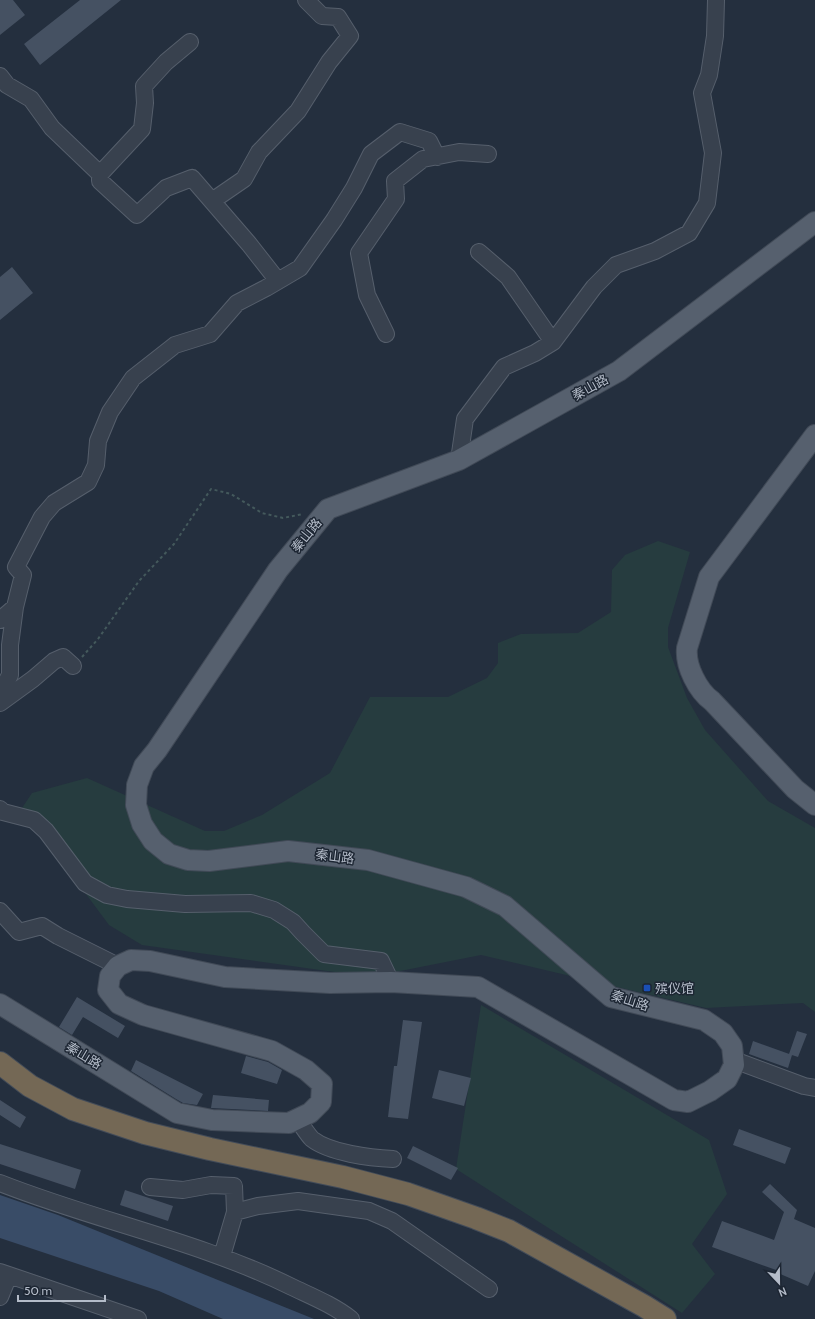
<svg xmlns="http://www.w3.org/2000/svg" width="815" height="1319" viewBox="0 0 815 1319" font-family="Cabin,'Noto Sans SC',sans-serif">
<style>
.green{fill:#263c3f}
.water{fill:#394c67}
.building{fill:#455162}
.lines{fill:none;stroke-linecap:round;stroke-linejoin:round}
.minor-casing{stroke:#565f6c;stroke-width:18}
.major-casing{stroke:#414a57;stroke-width:22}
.highway-casing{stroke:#434c59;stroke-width:24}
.path{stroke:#44595c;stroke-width:2;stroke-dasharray:3 3;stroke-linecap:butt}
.minor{stroke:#38414e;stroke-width:16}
.major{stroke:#56606e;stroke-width:20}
.highway{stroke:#746855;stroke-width:22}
.transit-dot{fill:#1a4fb4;stroke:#1d2633;stroke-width:1.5}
.labels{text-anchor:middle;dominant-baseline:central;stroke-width:3;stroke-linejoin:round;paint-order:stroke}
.street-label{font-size:13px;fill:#b4bcc9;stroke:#1d2633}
.poi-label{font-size:13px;fill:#b4bcc9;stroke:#1d2633;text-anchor:start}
</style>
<rect width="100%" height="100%" fill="#242f3e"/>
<path class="green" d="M658 541 690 552 668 628V647L687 698 705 730 768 801 815 828V1012L803 1003 706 1008 481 955 370 977 142 945 109 925 22 808 32 793 87 778 205 831H224L262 815 330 773 370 697H448L487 678 498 663V643L521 634 578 633 611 612 612 570 625 555Z
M481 1005 709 1140 727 1194 692 1244 715 1274 682 1313 456 1169Z"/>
<path class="water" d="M0 1195 58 1215 314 1319H223L159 1291 0 1238Z"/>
<path class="building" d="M0 0H13L25 15 0 35Z
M80 0H121L40 65 24 44Z
M12 267 33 293 0 320V277Z
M77 997 125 1026 118 1038 83 1017 72 1035 59 1027Z
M403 1020 422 1022 408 1119 388 1117 394 1066H397Z
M797 1031 807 1034 798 1057 789 1054Z
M753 1041 792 1055 788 1068 749 1054Z
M246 1056 268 1062 282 1070 277 1084 241 1073Z
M136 1060 203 1094 197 1105 183 1103 176 1099 131 1071Z
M439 1070 471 1078 464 1106 432 1098Z
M213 1095 269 1100 268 1111 211 1108Z
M0 1100 26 1117 20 1128 0 1115Z
M739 1129 791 1148 785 1164 733 1145Z
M0 1144 81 1170 75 1189 0 1164Z
M413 1146 458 1168 451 1180 407 1158Z
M770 1184 797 1210 794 1219 815 1228V1271L808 1286 778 1273 779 1271 712 1247 722 1221 774 1240 784 1212 762 1192Z
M125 1190 173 1206 168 1221 120 1205Z"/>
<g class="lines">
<g class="minor-casing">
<path id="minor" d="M190 42 166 62 144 86 145 103 142 129 100 174V181L137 215 166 188 192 178 249 244 278 281
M0 76 7 85 31 99 52 128 100 174
M212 201 244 179 259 152 298 111 329 62 350 36 338 17 322 16 306 0
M479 252 508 277 553 342
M386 334 367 295 359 253 396 199 395 181 423 159 459 152 488 154
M459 460 465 419 504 367 535 353 553 342 594 287 616 265 655 251 689 233 707 203 713 153 702 93 709 75 715 36 716 0
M0 620 15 607
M0 693 10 675V645L15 607 23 575 16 567 42 517 54 503 88 482 96 465 98 441 110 412 133 378 175 345 210 334 237 303 266 288 300 268 334 220 354 188 371 154 400 132 429 141 437 157
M0 703 33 679 54 661 63 657 73 666
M0 809 3 812 34 820 46 831 85 883 107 895 127 899 185 904 251 903 274 910 293 922 303 933 324 954 381 961 391 982
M0 911 19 932 42 926 58 936 118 966
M734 1060 804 1086 815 1088
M297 1119C302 1125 307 1134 312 1139 330 1153 370 1158 393 1159
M0 1183C96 1221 199 1241 292 1287 313 1297 333 1305 351 1319
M150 1187 183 1190 211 1185 234 1186 235 1212
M222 1256 235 1212 258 1206 298 1201 369 1211 392 1221 489 1289
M0 1272 138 1319
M0 1297 9 1275"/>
</g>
<g class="major-casing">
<path id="major" d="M815 435 709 577 687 648C685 666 698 691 712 701L795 789 815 805
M0 1004 177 1113 212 1120 289 1123 310 1113 321 1102 322 1084 306 1070 272 1051 143 1015 119 1004 108 990 110 976 118 966 131 960 150 961 225 977 330 983 391 982 478 987 674 1100 688 1102 710 1091 727 1079 734 1065 732 1046 723 1033 704 1020 611 997 505 906 466 887 368 860 288 851 209 861 188 860 169 854 153 841 142 824 136 805 137 785 144 766 157 750 278 570 328 509 459 460 619 371 815 222"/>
</g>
<g class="highway-casing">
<path id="highway" d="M0 1063 30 1086 73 1109 145 1133 210 1149 343 1177 408 1194 476 1218 509 1231 644 1306 665 1319"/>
</g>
<path class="path" d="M82 657 98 639 139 581 174 544 211 489 231 494 262 513 283 518 303 514"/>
<use href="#minor" class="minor"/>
<use href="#major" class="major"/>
<use href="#highway" class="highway"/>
</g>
<rect class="transit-dot" x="643" y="984" width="8" height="8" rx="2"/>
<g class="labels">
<g class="street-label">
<text transform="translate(590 387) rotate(-29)">秦山路</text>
<text transform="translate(306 535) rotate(-51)">秦山路</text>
<text transform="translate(335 856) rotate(7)">秦山路</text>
<text transform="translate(630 1000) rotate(18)">秦山路</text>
<text transform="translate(84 1055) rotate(31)">秦山路</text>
</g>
<g class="poi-label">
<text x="655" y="988">殡仪馆</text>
</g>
</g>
<g transform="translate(779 1283) rotate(158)" stroke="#1d2633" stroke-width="3" paint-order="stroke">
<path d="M0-3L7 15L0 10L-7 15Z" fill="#b4bcc9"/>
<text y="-6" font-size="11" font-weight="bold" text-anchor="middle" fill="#b4bcc9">N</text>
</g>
<path d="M18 1295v6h87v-6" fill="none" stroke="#b4bcc9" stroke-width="2"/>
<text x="24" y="1295" font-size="12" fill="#b4bcc9" stroke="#1d2633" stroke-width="3" paint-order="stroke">50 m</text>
</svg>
